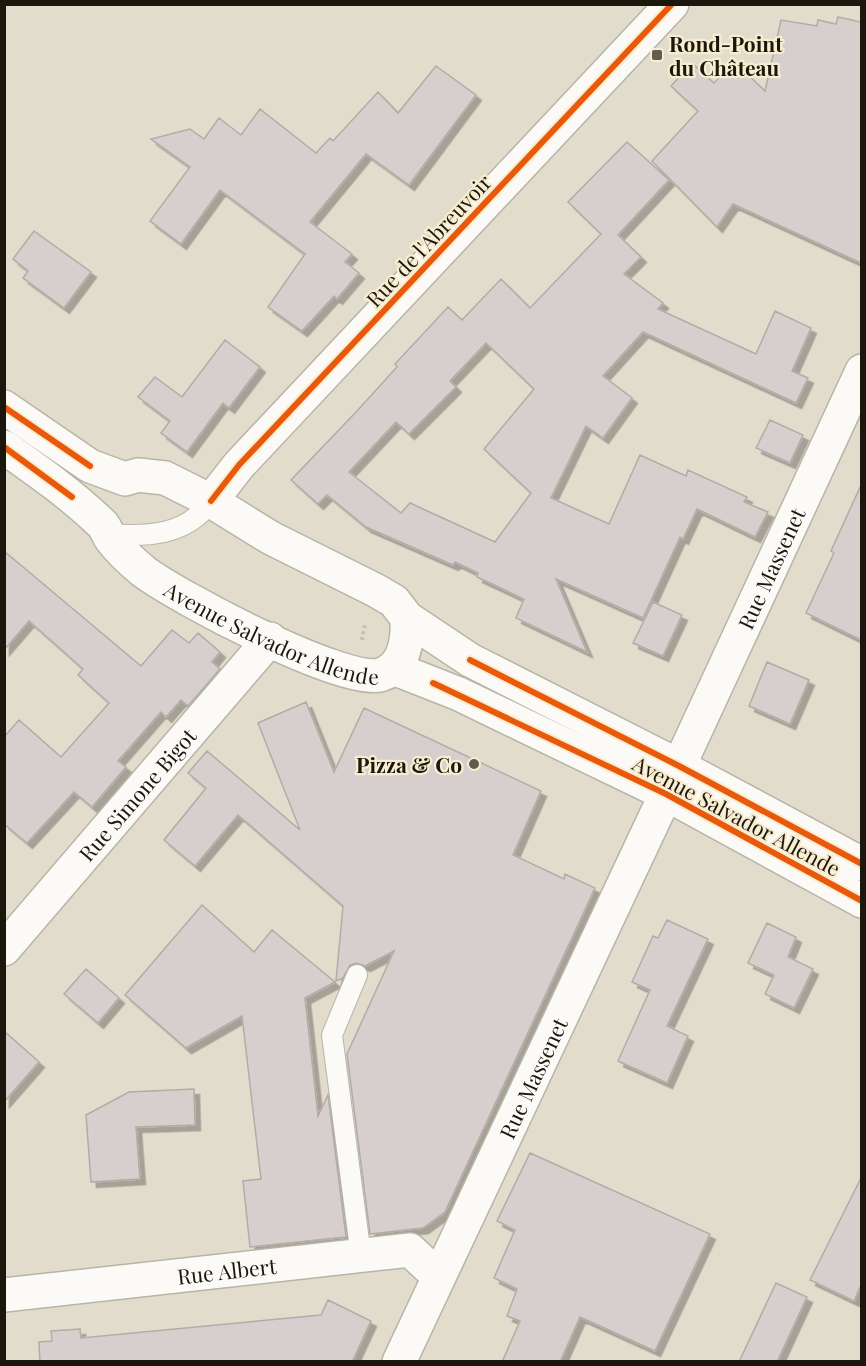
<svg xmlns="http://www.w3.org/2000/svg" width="866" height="1366" viewBox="0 0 866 1366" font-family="'Playfair Display',serif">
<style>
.building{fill:#d6cfcd;stroke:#b2aba8;stroke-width:1.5;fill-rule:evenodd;filter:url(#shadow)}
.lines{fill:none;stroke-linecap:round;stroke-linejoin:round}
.lane-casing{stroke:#b8b4a7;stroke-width:22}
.street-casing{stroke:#b8b4a7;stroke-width:36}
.secondary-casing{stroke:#b8b4a7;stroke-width:36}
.path{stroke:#c2c1bc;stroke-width:4;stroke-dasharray:3 3;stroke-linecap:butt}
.lane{stroke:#fbfaf7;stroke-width:20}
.street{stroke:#fbfaf7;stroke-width:33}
.secondary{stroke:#fbfaf7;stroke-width:33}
.cycleway-casing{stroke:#f8edd0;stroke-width:10}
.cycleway{stroke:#e8590c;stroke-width:6}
.poi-dot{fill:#615c50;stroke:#f8edd0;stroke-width:2}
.labels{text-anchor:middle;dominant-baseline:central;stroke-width:4.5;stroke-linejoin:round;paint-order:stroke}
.poi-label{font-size:21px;font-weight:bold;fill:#1b170d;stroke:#f8edd0;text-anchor:start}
.street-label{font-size:21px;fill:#1b170d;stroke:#f8edd0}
</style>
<defs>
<filter id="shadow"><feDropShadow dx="5.5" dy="5.5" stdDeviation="0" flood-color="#0004"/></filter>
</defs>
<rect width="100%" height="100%" fill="#e2dccc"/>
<path class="building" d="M838 17 861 22V263L733 204 717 227 652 161 698 111 671 86 692 63 714 83 734 62 765 91 781 20 817 26 818 20 836 24Z
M436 66 476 95 409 185 366 154 310 222 352 254 345 262 359 273 337 299 334 296 302 331 268 307 305 254 220 190 181 244 150 221 190 167 151 139 190 129 204 139 219 118 241 135 260 109 316 153 330 138 333 141 378 92 398 113Z
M627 142 669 180 618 235 641 257 624 274 663 303 658 309 756 354 775 311 811 328 792 371 808 378 796 403 643 332 603 376 632 398 603 438 586 426 551 498 609 524 640 455 686 476 688 470 747 497 744 502 768 512 755 537 697 509 683 539 680 537 643 618 556 579 587 652 516 618 524 599 477 577 478 573 455 562 453 565 366 527 327 495 318 504 291 480 357 411 397 367 395 364 448 307 462 320 501 279 530 308 601 234 568 202ZM486 343 534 389 484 449 531 493 495 542 410 503 401 513 349 472 396 422 409 434 456 387 450 381Z
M34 231 91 272 64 308 23 278 28 271 13 259Z
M225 340 260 367 229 408 223 403 187 452 161 433 170 421 138 397 155 377 182 397Z
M770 420 803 435 790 463 756 448Z
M861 485V640L806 613 834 553 831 551Z
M4 551 141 666 172 630 189 643 198 633 220 652 212 662 220 669 188 706 181 700 166 717 161 712 118 761 126 767 92 807 74 792 27 843 4 824V737L19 720 61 757 109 703 78 675 83 669 29 621 4 650Z
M653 602 682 615 663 656 633 643Z
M767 662 809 680 790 724 749 706Z
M306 702 334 772 364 708 541 791 513 855 564 879 565 874 595 888 445 1212 423 1228 370 1234 347 1054 394 951 365 966 356 963 350 965 343 978 336 981 343 906 238 815 195 866 164 840 206 788 188 773 207 751 300 830 258 723Z
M202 905 254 952 272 930 335 982 305 998 318 1116 328 1095 346 1237 250 1247 243 1181 261 1179 242 1016 186 1048 125 995Z
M667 920 708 939 667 1026 688 1036 667 1083 618 1061 650 990 632 982 653 936 658 938Z
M767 923 796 937 788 957 813 969 794 1008 765 994 774 975 748 963Z
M86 969 119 998 98 1023 64 994Z
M4 1031 39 1062 4 1102Z
M194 1089 195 1125 136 1127 140 1179 91 1182 86 1115 129 1092Z
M530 1153 710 1234 655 1351 580 1317 560 1362H502L520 1321 507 1316 517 1289 494 1278 515 1230 497 1221Z
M861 1178V1285L854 1301 810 1280Z
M776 1283 807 1297 777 1362H739Z
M328 1300 371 1321 352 1362H40L39 1342 52 1341 51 1331 80 1329 81 1338 321 1315Z"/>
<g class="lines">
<g class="lane-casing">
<path id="lane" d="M108 534C146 537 187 536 211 501
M357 975 332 1035 361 1256"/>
</g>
<g class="street-casing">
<g id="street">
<path d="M211 501 239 465 672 4"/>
<path id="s1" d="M679 766 862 371"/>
<path id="s2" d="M4 949 270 639"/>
<path id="s3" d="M4 1295 410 1250 438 1276"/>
<path id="s4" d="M399 1362 666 794"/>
</g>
</g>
<g class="secondary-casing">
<g id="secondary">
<path d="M4 407 90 466 125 479 138 475 165 478 211 501 271 538 375 590 394 601 407 618 470 660 679 766 862 864"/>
<path id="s5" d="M4 447C38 471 72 495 101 523 106 527 107 534 111 539 120 551 131 561 143 571 177 597 342 684 380 675 405 668 408 640 407 618"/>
<path d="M393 668 459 694 666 794 862 901"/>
</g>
</g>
<path class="path" d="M362 640 365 624"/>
<use href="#lane" class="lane"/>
<use href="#street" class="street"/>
<use href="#secondary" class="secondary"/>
<g class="cycleway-casing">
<path id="cycleway" d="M4 407 90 466
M4 447 72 497
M211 501 239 465 672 4
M470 660 679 766 862 864
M433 683 666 794 862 901"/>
</g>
<use href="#cycleway" class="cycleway"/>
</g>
<g class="poi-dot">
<rect x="651" y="49" width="12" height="12" rx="3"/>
<circle cx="474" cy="764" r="6"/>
</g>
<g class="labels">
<g class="poi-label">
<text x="669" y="43">Rond-Point<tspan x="669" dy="24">du Château</tspan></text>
<text x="462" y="764" text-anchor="end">Pizza &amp; Co</text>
</g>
<g class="street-label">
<text transform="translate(428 240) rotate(-47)">Rue de l'Abreuvoir</text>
<text stroke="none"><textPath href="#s1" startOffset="218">Rue Massenet</textPath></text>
<text stroke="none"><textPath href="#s5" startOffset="332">Avenue Salvador Allende</textPath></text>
<text stroke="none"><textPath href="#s2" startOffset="204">Rue Simone Bigot</textPath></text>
<text transform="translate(737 815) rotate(28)">Avenue Salvador Allende</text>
<text stroke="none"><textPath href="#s4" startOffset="314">Rue Massenet</textPath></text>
<text stroke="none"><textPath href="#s3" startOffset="224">Rue Albert</textPath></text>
</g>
</g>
<rect width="866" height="1366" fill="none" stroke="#1b170d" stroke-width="12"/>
</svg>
